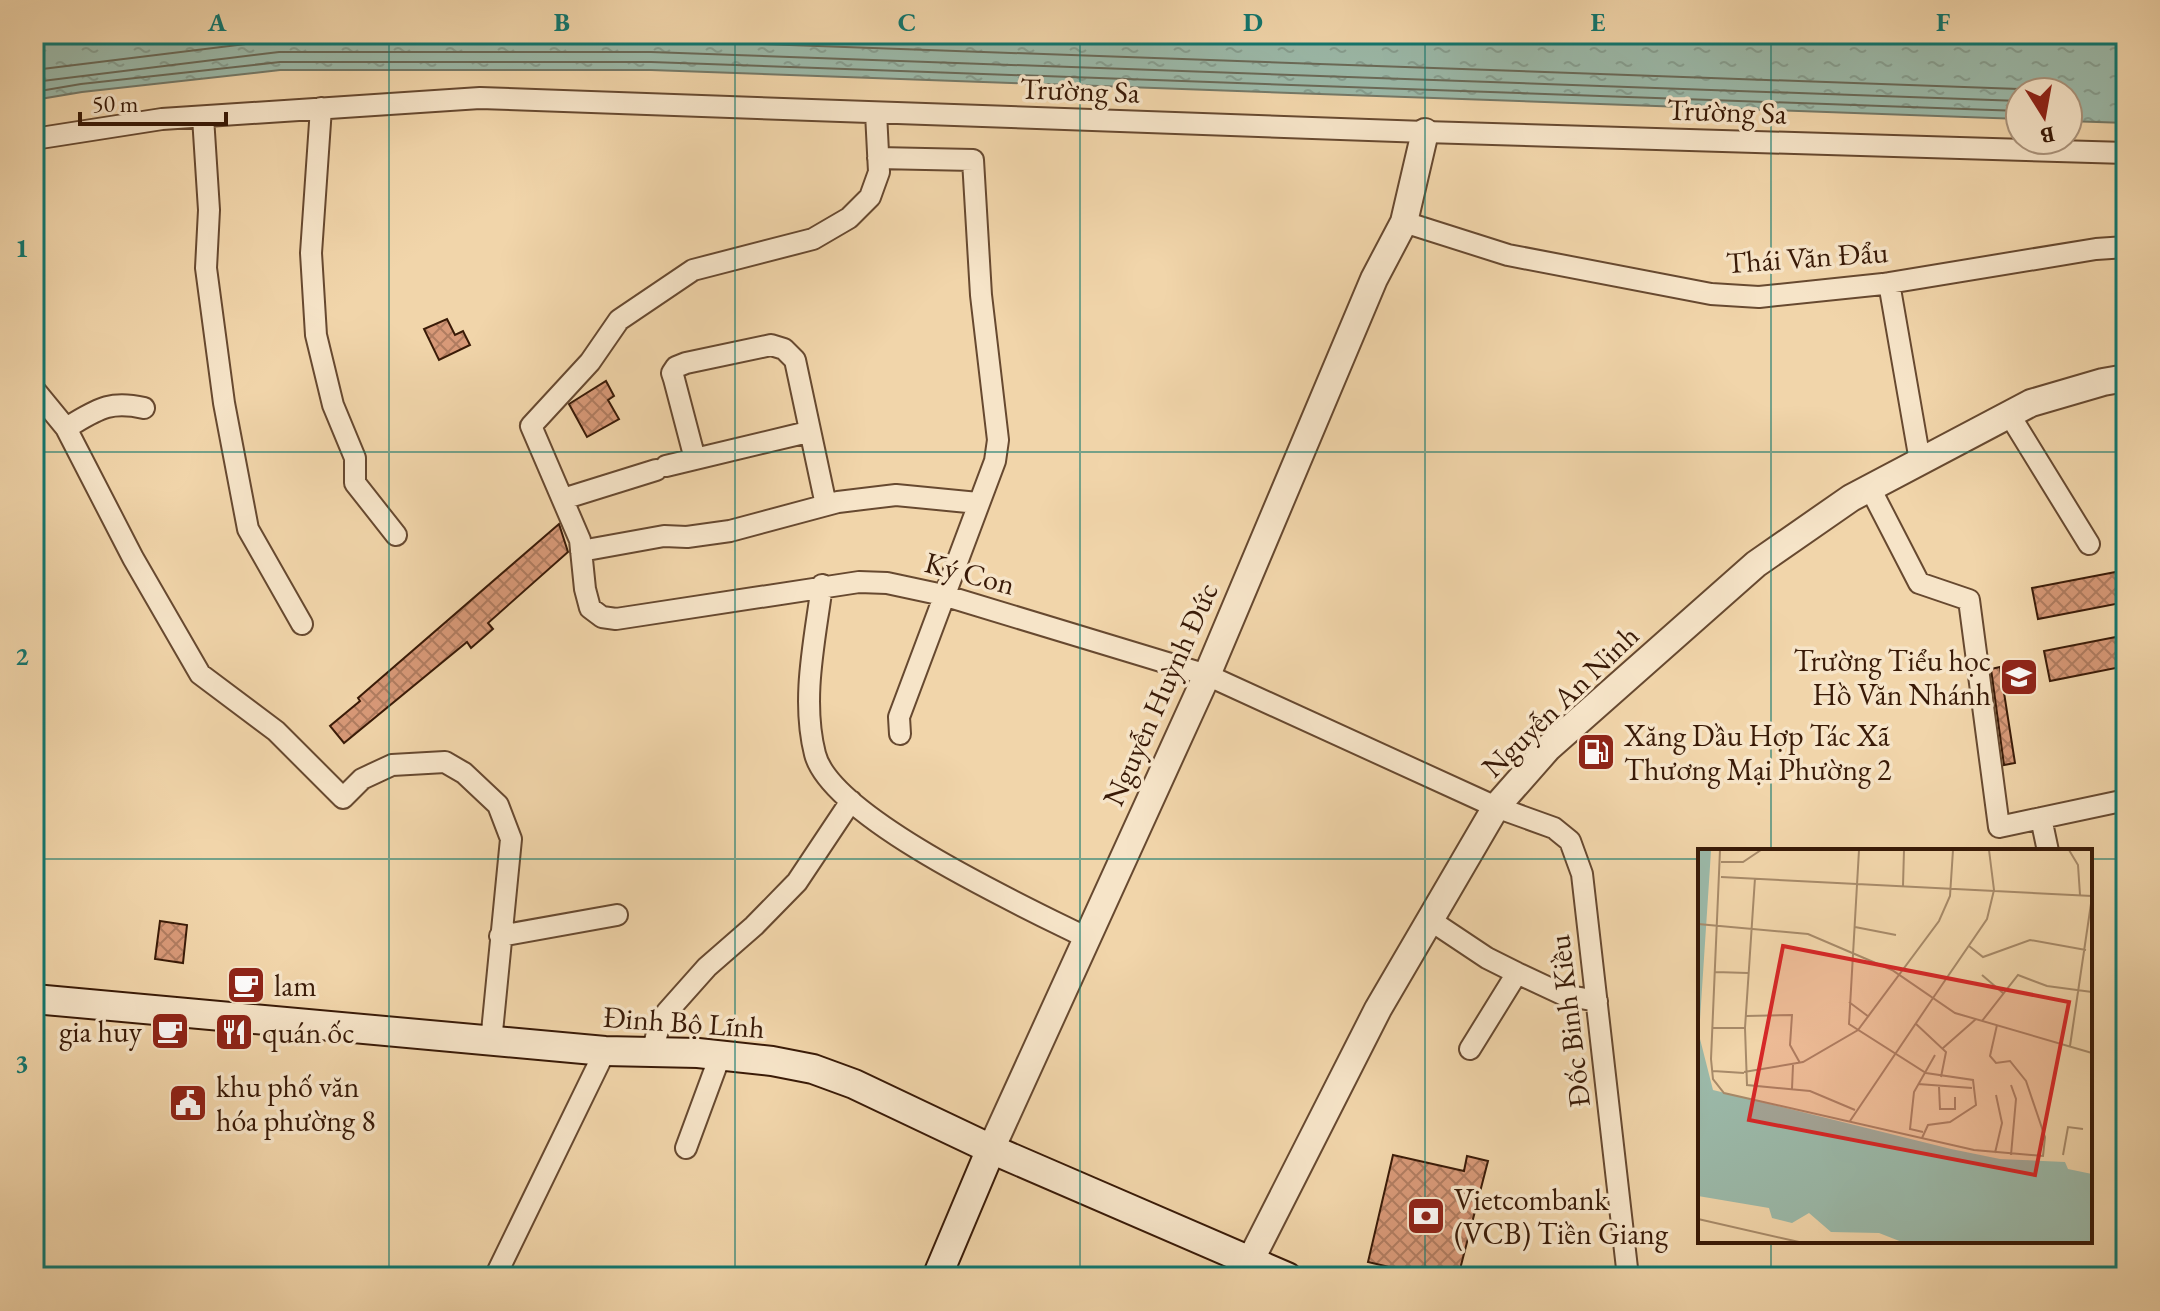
<svg xmlns="http://www.w3.org/2000/svg" width="2160" height="1311" viewBox="0 0 2160 1311" font-family="'EB Garamond',serif">
<style>
.water{fill:url(#water-ripples);stroke:#747968;stroke-width:2}
.lines{fill:none;stroke-linecap:round;stroke-linejoin:round}
.shore{stroke:#6a6a58;stroke-width:2}
.building{fill:url(#building-cross-hatch);stroke:#391a07;stroke-width:2}
.minor-casing{stroke:#674930;stroke-width:24}
.tertiary-casing{stroke:#674930;stroke-width:30}
.secondary-casing{stroke:#391a07;stroke-width:32}
.minor{stroke:#f6e4c8;stroke-width:20}
.tertiary{stroke:#f6e4c8;stroke-width:26}
.secondary{stroke:#f6e4c8;stroke-width:28}
.grid{fill:none;stroke:#0f766e;stroke-width:2;stroke-opacity:0.55}
.labels{text-anchor:middle;dominant-baseline:central;stroke-width:7;stroke-linejoin:round;paint-order:stroke}
.street-label{font-size:30px;fill:#391a07;stroke:#f6e4c8}
.poi-label{font-size:30px;fill:#391a07;stroke:#f6e4c8;text-anchor:start}
.inset-road{fill:none;stroke:#a78a69;stroke-width:2}
.view{fill:#d62828;fill-opacity:0.15;stroke:#d62828;stroke-width:4}
.inset-edge{fill:none;stroke:#391a07;stroke-width:4}
.neatline{fill:none;stroke:#0f766e;stroke-width:3}
.grid-label{font-size:26px;text-anchor:middle;font-weight:bold;fill:#0f766e}
</style>
<defs>
<pattern id="water-ripples" width="26" height="14" patternUnits="userSpaceOnUse" patternTransform="scale(2)"><rect width="26" height="14" fill="#9bb9a9"/><path d="M2 4q2-2 4 0t4 0M15 11q2-2 4 0t4 0" fill="none" stroke="#869e90"/></pattern>
<pattern id="building-cross-hatch" width="8" height="8" patternUnits="userSpaceOnUse" patternTransform="scale(2)"><rect width="8" height="8" fill="#d89978"/><path d="M0 0l8 8M0 8l8-8" fill="none" stroke="#b07c60"/></pattern>
</defs>
<rect width="100%" height="100%" fill="#f1d5aa"/>
<filter id="stains"><feTurbulence type="fractalNoise" baseFrequency=".0025" numOctaves="4"/><feColorMatrix values="0 0 0 0 .2 0 0 0 0 .09 0 0 0 0 .02 0 0 0 .5 -.17"/></filter>
<radialGradient id="worn" r=".72"><stop offset=".6" stop-color="#630" stop-opacity="0"/><stop offset="1" stop-color="#630" stop-opacity=".3"/></radialGradient>
<path class="water" d="M34 34H2126V123L2068 121V92H2020V119L651 70H280L82 92 34 100Z"/>
<g class="lines">
<path class="shore" d="M34 70 279 40H651L2019 89 2031 92
M34 82 279 52H651L2020 101
M34 92 81 84 280 62H651L2020 111"/>
</g>
<path class="building" d="M447 319 455 335 463 331 470 345 439 360 424 329Z
M606 381 614 396 608 400 619 419 587 437 569 404Z
M559 524 568 552 488 623 493 629 471 648 467 642 344 743 330 726 360 701 358 698Z
M2126 570V602L2038 619 2032 588Z
M2126 635V666L2050 681 2044 651Z
M2000 667 2015 763 2004 765 1991 669Z
M160 921 187 925 183 963 155 959Z
M1393 1155 1464 1171 1467 1156 1488 1161 1458 1277H1432L1368 1262Z"/>
<g class="lines">
<g class="minor-casing">
<path id="minor" d="M321 108 311 253 316 335 333 405 355 458V483L396 535
M876 113 879 172 870 197 849 218 813 239 693 270 619 320 590 362 531 426 580 540 585 589 590 608 602 617 616 619 859 582 887 583 943 595 1207 675 1496 807 1554 828 1570 841 1582 874 1628 1277
M203 117 209 210 206 268 224 403 248 529 302 624
M34 139 162 119 480 98 1425 132 2126 153
M878 158 973 160 981 295 998 440 995 461 899 717 900 734
M1404 222 1508 255 1711 294 1759 297 1883 284 2096 249 2126 247
M1889 283 1920 461
M34 389 66 428 133 558 200 674 276 731 343 798 362 779 392 765 445 762 464 773 498 805 511 839 491 1042
M2009 414 2089 544
M66 428C97 410 108 400 144 408
M695 459 674 379 672 373 676 367 686 363 771 345 784 349 795 360 826 505
M666 466 808 432
M1870 488 1919 583 1969 600 1999 827 2126 800
M563 499 656 470
M581 551 664 536 687 537 730 531 838 502 896 495 978 503
M822 585C815 640 801 699 815 754 831 818 1027 908 1087 938
M2041 818 2048 851
M1430 920 1487 958 1517 973 1564 995 1597 1001
M500 936 617 915
M1470 1049 1517 973
M652 1052 658 1030 667 1012 707 967 754 926 797 882 851 801
M686 1148 720 1056
M495 1277 605 1051"/>
</g>
<g class="tertiary-casing">
<path id="tertiary" d="M991 1149 1207 675 1374 279 1404 222 1425 132
M1242 1277 1378 1009 1496 807 1548 748 1756 564 1851 498 2031 403 2103 382 2126 378"/>
</g>
<g class="secondary-casing">
<path id="secondary" d="M34 999 605 1051 698 1053 772 1061 813 1069 854 1084 991 1149 1287 1277
M937 1277 991 1149"/>
</g>
<use href="#minor" class="minor"/>
<use href="#tertiary" class="tertiary"/>
<use href="#secondary" class="secondary"/>
</g>
<path class="grid" d="M389 34V1277M735 34V1277M1080 34V1277M1425 34V1277M1771 34V851M34 452H2126M34 859H1700M2090 859H2126M1771 1241V1277"/>
<defs>
<g id="school-square" transform="scale(2)"><rect x="-9" y="-9" width="18" height="18" rx="4" fill="#8f2418" stroke="#f6e4c8"/><path d="M0-5L7-2L0 1L-7-2ZM-4 1L0 2.5L4 1V4Q0 6-4 4Z" fill="#fff"/></g>
<g id="fuel-square" transform="scale(2)"><rect x="-9" y="-9" width="18" height="18" rx="4" fill="#8f2418" stroke="#f6e4c8"/><path d="M-5.5-6h7V0h2V4h1.3V-2.5L3-4.5l.8-.8L6-3V5H2.5V1h-1V6h-7ZM-4.2-4.7v3.2H.2V-4.7Z" fill="#fff"/></g>
<g id="cafe-square" transform="scale(2)"><rect x="-9" y="-9" width="18" height="18" rx="4" fill="#8f2418" stroke="#f6e4c8"/><path d="M-5.5-4.5H6V0H3Q3 3.5 0 3.5H-2.5Q-5.5 3.5-5.5 0ZM3-3.2v2h1.7v-2ZM-6 4.5H4V6H-6Z" fill="#fff"/></g>
<g id="restaurant-square" transform="scale(2)"><rect x="-9" y="-9" width="18" height="18" rx="4" fill="#8f2418" stroke="#f6e4c8"/><path d="M-5-6h1v4h1v-4h1v4h1v-4h1v5L-1.5 .5V6h-2V.5L-5-1ZM5-6V6H3V1.5H1.5Q1.5-4 5-6Z" fill="#fff"/></g>
<g id="civic-square" transform="scale(2)"><rect x="-9" y="-9" width="18" height="18" rx="4" fill="#8f2418" stroke="#f6e4c8"/><path d="M-.6-6.5H3V-4.5H.6V-3L4-1V1h2V6H-6V1h2V-1L-.6-3ZM-1.2 2.5V6h2.4V2.5Z" fill="#fff"/></g>
<g id="bank-square" transform="scale(2)"><rect x="-9" y="-9" width="18" height="18" rx="4" fill="#8f2418" stroke="#f6e4c8"/><path d="M-6-4H6V4H-6ZM0-2.3a2.3 2.3 0 1 0 0 4.6a2.3 2.3 0 1 0 0-4.6Z" fill="#fff"/></g>
</defs>
<g fill-rule="evenodd">
<use href="#school-square" x="2019" y="677"/>
<use href="#fuel-square" x="1596" y="752"/>
<use href="#cafe-square" x="246" y="985"/>
<use href="#cafe-square" x="170" y="1031"/>
<use href="#restaurant-square" x="234" y="1032"/>
<use href="#civic-square" x="188" y="1103"/>
<use href="#bank-square" x="1426" y="1216"/>
</g>
<g class="labels">
<g class="street-label">
<text transform="translate(1080 90) rotate(2)">Trường Sa</text>
<text transform="translate(1727 111) rotate(2)">Trường Sa</text>
<text transform="translate(1807 257) rotate(-4)">Thái Văn Đẩu</text>
<text transform="translate(970 573) rotate(15)">Ký Con</text>
<text transform="translate(1160 694) rotate(-66)">Nguyễn Huỳnh Đức</text>
<text transform="translate(1560 701) rotate(-44)">Nguyễn An Ninh</text>
<text transform="translate(1569 1021) rotate(-97)">Đốc Binh Kiều</text>
<text transform="translate(684 1022) rotate(4)">Đinh Bộ Lĩnh</text>
</g>
<g class="poi-label">
<text x="1991" y="660" text-anchor="end">Trường Tiểu học<tspan x="1991" dy="34">Hồ Văn Nhánh</tspan></text>
<text x="1624" y="735">Xăng Dầu Hợp Tác Xã<tspan x="1624" dy="34">Thương Mại Phường 2</tspan></text>
<text x="274" y="985">lam</text>
<text x="142" y="1031" text-anchor="end">gia huy</text>
<text x="262" y="1032">quán ốc</text>
<text x="216" y="1086">khu phố văn<tspan x="216" dy="34">hóa phường 8</tspan></text>
<text x="1454" y="1199">Vietcombank<tspan x="1454" dy="34">(VCB) Tiền Giang</tspan></text>
</g>
</g>
<g transform="translate(1698 849)">
<rect width="394" height="394" fill="#f1d5aa"/>
<path d="M0 1 13 2 1 186 15 241 253 300 302 310 367 313 370 320 394 325V393H204L181 384 133 383 111 364 94 374 74 369 71 359 0 347Z" fill="#9bb9a9"/>
<path class="inset-road" d="M22 1 13 210 15 230 26 244 276 301 345 307 347 288 328 232 312 212 298 214 292 207 299 176M161 1 151 175 228 224 275 231 278 256 252 273 230 276 224 289M371 1 380 16 382 46M23 13H45L63 1M23 28 394 47M57 29 47 179 49 236 112 242 157 261M205 37 206 1M0 75 110 85 194 121 257 164 394 204M157 78 198 86M271 97 285 108 332 91 388 101M17 123 50 124M284 126 305 144M235 149 289 70 296 41 291 1M151 153 171 168M48 167 94 166 92 196 102 214M284 172 320 126 349 137 394 143M217 174 248 203 243 228M15 179H47M372 197 394 48M245 199 278 170M15 222 46 224M46 223 105 213 160 181 241 72 252 47 255 1M220 235 274 239M313 236 318 250 313 306M241 238 242 260H257V248M94 240 95 216M152 272 235 149M225 283 212 280 216 243 237 206M297 304 304 274 298 246M365 306 370 278 385 280M0 370 101 393"/>
<path class="view" d="M85 97 371 153 337 326 51 271Z"/>
<rect width="394" height="394" class="inset-edge"/>
</g>
<rect width="2160" height="1311" fill="none" stroke="#f1d5aa" stroke-width="88"/>
<g transform="translate(2044 116) rotate(169)"><circle r="38" fill="#f6e4c8" stroke="#aa937b" stroke-width="2"/>
<path d="M0-6L14 30L0 20L-14 30Z" fill="#8f2418"/>
<text y="-12" font-size="22" font-weight="bold" text-anchor="middle" fill="#391a07">B</text>
</g>
<path d="M80 112v12h146v-12" fill="none" stroke="#391a07" stroke-width="4"/>
<text x="92" y="112" font-size="24" fill="#391a07" stroke="#f6e4c8" stroke-width="6" paint-order="stroke">50 m</text>
<rect x="44" y="44" width="2072" height="1223" class="neatline"/>
<g class="grid-label">
<text x="217" y="31">A</text>
<text x="562" y="31">B</text>
<text x="907" y="31">C</text>
<text x="1253" y="31">D</text>
<text x="1598" y="31">E</text>
<text x="1943" y="31">F</text>
<text x="22" y="257">1</text>
<text x="22" y="665">2</text>
<text x="22" y="1072">3</text>
</g>
<rect width="100%" height="100%" filter="url(#stains)"/>
<rect width="100%" height="100%" fill="url(#worn)"/>
</svg>
